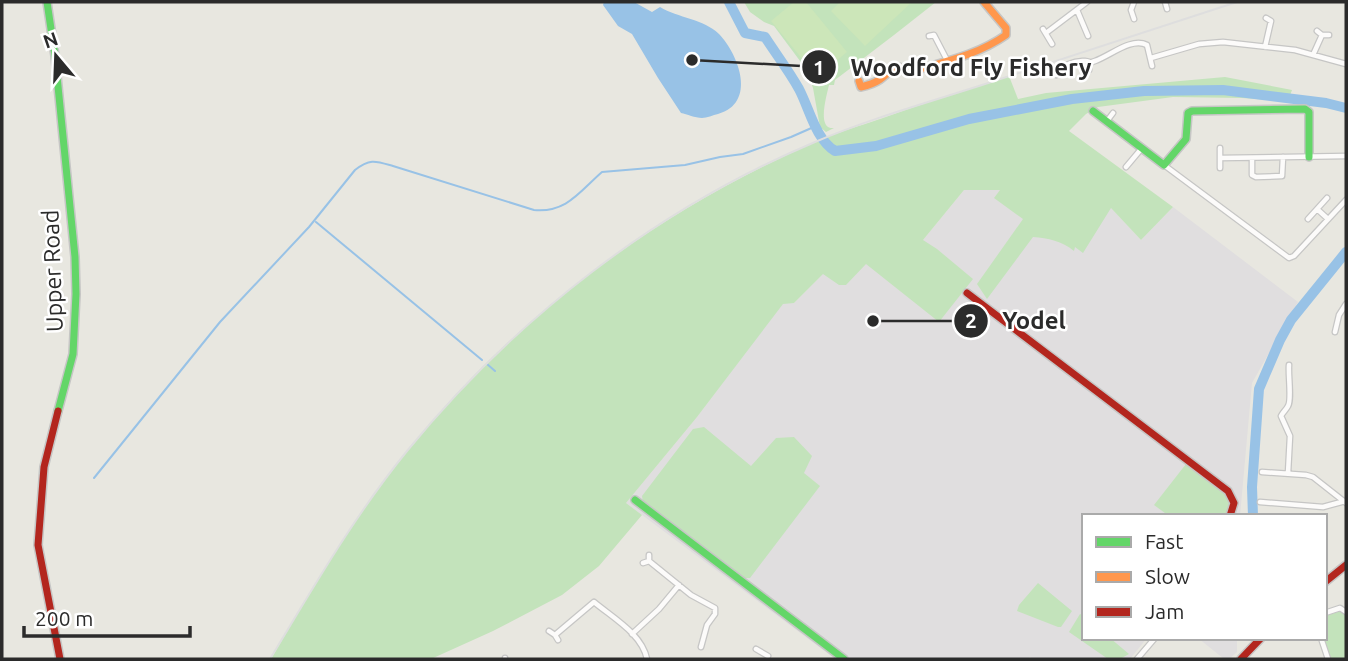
<svg xmlns="http://www.w3.org/2000/svg" width="1348" height="661" viewBox="0 0 1348 661" font-family="Ubuntu,sans-serif">
<style>
.industrial{fill:#e0dedf}
.green{fill:#c3e3bb}
.pitch{fill:#cce6b9}
.water{fill:#98c2e6}
.lines{fill:none;stroke-linecap:round;stroke-linejoin:round}
.stream{stroke:#98c2e6;stroke-width:2}
.river{stroke:#98c2e6;stroke-width:10}
.street-casing{stroke:#c6c6c5;stroke-width:7}
.fast-casing{stroke:#c6c6c5;stroke-width:10}
.slow-casing{stroke:#c6c6c5;stroke-width:10}
.jam-casing{stroke:#c6c6c5;stroke-width:10}
.street{stroke:#fcfbfa;stroke-width:4.5}
.fast{stroke:#63d668;stroke-width:7}
.slow{stroke:#ff974d;stroke-width:7}
.jam{stroke:#b3261e;stroke-width:7}
.rail{stroke:#dedede;stroke-width:2}
.labels{text-anchor:middle;dominant-baseline:central;stroke-width:5;stroke-linejoin:round;paint-order:stroke}
.street-label{font-size:23px;fill:#2b2b2b;stroke:#fff}
.leader{fill:none;stroke:#2b2b2b;stroke-width:2.5}
.callout-dot{fill:#2b2b2b;stroke:#fff;stroke-width:2.5}
.mark-label{font-size:21px;text-anchor:middle;font-weight:bold;fill:#fff}
.callout-label{font-size:24px;text-anchor:middle;font-weight:bold;fill:#2b2b2b;stroke:#fff;stroke-width:5;stroke-linejoin:round;paint-order:stroke}
</style>
<rect width="100%" height="100%" fill="#e8e7e0"/>
<path class="industrial" d="M1072 166 1141 240 1173 207 1298 302 1252 383 1240 516H1084V638H1147L1130 659H1033L1030 657 1028 659H835L626 503 697 417 783 303H794L880 216 923 240 964 190H1001Z
M1198 638H1237V652L1229 659H1224Z"/>
<path class="green" d="M744 2H936L894 35 835 80 834 85H829C827 94 819 121 828 127 829 128 832 128 834 128L826 132 820 127 813 88 806 69 774 26 764 22 750 12Z
M1009 76 1018 99 1046 93 1225 77 1292 90 1288 101 1242 98 1173 97 1098 107 1086 114 1069 131 1173 207 1141 240 1111 208 1083 253 1075 247 1074 251C1062 241 1048 238 1033 237L987 299 977 284 1023 219 994 198 1000 190H964L923 240 937 249 973 279 939 322 866 264 846 285H839L823 274 794 303 783 304 697 417 626 503 642 515 599 566 562 595 493 631 431 659H271C307 598 342 537 385 480 494 332 645 217 813 143 836 133 859 126 883 118 924 103 967 90 1009 76Z
M704 427 751 466 776 438 794 437 812 456 804 473 820 486 750 578H744L643 503 642 496 693 429Z
M1186 464 1227 495C1231 504 1230 508 1224 516H1169L1154 505Z
M1038 583 1072 611 1061 627H1058L1017 611 1019 605Z
M1337 611 1343 612 1346 616V659H1330L1324 638H1325V616Z
M1080 614 1084 616V638H1110L1129 654 1120 659H1108L1069 632Z"/>
<path class="pitch" d="M794 2H806L847 52 817 77 771 21Z
M840 2H912L865 46 831 11Z"/>
<path class="water" d="M604 2H634L652 12 660 7C678 18 704 19 719 34 739 55 757 103 718 114 713 115 707 118 702 118 695 118 687 114 681 113L658 78 632 34 618 26 603 5Z"/>
<g class="lines">
<path class="stream" d="M316 222 482 360
M487 364 495 371
M94 478 220 322 309 227 355 170C370 158 376 161 393 166L534 210C567 213 580 191 602 172L685 165 720 157 743 154 791 137 816 126"/>
<path class="river" d="M729 2 745 33 765 37C776 54 789 71 799 89 810 110 815 138 835 151L876 146 969 119 1072 99 1144 91 1223 90 1326 103 1346 108
M1253 516 1252 487 1259 389 1280 340 1291 320 1346 252"/>
<g class="street-casing">
<path id="street" d="M1165 2 1167 9
M1077 10 1088 36
M1134 19 1131 10 1134 2
M1043 29 1052 44
M1317 31 1322 35H1329
M1046 33 1087 2
M929 36 934 35 947 60
M1265 47 1271 21 1266 18
M1313 55 1322 35
M1151 58 1199 44 1223 42 1295 50 1346 64
M1088 62 1089 70
M1056 75C1061 66 1074 60 1085 61 1094 62 1086 64 1095 61 1110 56 1131 37 1147 45L1152 66
M1107 121 1113 113
M1220 148V168
M1220 158 1346 156
M1252 158V175L1256 177 1282 176 1283 157
M1164 165 1289 258 1294 256 1346 200
M1126 167 1142 148
M1317 209 1328 219
M1308 219 1327 198
M1335 332 1339 315 1346 304
M1262 472 1306 475 1313 477 1346 503
M1288 473 1290 436 1281 416C1283 412 1286 410 1288 406 1292 400 1288 375 1289 365
M1260 502 1323 507 1345 501
M649 561 691 595 715 608V614L707 625 701 647
M643 563 649 561V555
M1325 613 1340 608 1346 612
M549 631 555 635 558 640
M632 634 659 609 679 585
M555 635 594 602C613 618 642 634 647 659
M1321 638 1328 659
M756 649 768 656
M505 659V658
M1137 659 1155 638"/>
</g>
<g class="fast-casing">
<path id="fast" d="M47 2 55 56 75 257 76 294 73 354 58 411
M1093 111 1164 165 1186 139 1188 113 1192 111 1305 109 1309 112V157
M635 500 844 659"/>
</g>
<g class="slow-casing">
<path id="slow" d="M859 81 861 87C878 83 883 78 895 66L912 71 917 70C948 61 979 54 1006 35V28L984 2"/>
</g>
<g class="jam-casing">
<path id="jam" d="M967 293 1228 491 1234 503 1230 516
M58 411 44 467 38 545 60 659
M1325 582 1346 565
M1241 659 1261 638"/>
</g>
<use href="#street" class="street"/>
<use href="#fast" class="fast"/>
<use href="#slow" class="slow"/>
<use href="#jam" class="jam"/>
<path class="rail" d="M270 659C313 588 354 516 407 451 516 318 656 209 815 142 869 119 926 103 982 85 1067 57 1152 29 1237 2"/>
</g>
<g class="labels">
<g class="street-label">
<text transform="translate(52 271) rotate(-92)">Upper Road</text>
</g>
</g>
<path class="leader" d="M692 60L819 67M873 321L971 321"/>
<g class="callout-dot">
<circle cx="692" cy="60" r="7"/>
<circle cx="873" cy="321" r="7"/>
<circle cx="819" cy="67" r="18"/>
<circle cx="971" cy="321" r="18"/>
</g>
<g class="mark-label">
<text x="819" y="75">1</text>
<text x="971" y="328">2</text>
</g>
<g class="callout-label">
<text x="971" y="76">Woodford Fly Fishery</text>
<text x="1034" y="329">Yodel</text>
</g>
<rect width="1348" height="661" fill="none" stroke="#2b2b2b" stroke-width="7"/>
<rect x="1082" y="514" width="245" height="126" fill="#ffffff" stroke="#aaaaaa" stroke-width="2"/>
<rect x="1096" y="537" width="35" height="10" fill="#63d668" stroke="#aaaaaa" stroke-width="2"/>
<text x="1145" y="549" font-size="21" fill="#2b2b2b">Fast</text>
<rect x="1096" y="572" width="35" height="10" fill="#ff974d" stroke="#aaaaaa" stroke-width="2"/>
<text x="1145" y="584" font-size="21" fill="#2b2b2b">Slow</text>
<rect x="1096" y="607" width="35" height="10" fill="#b3261e" stroke="#aaaaaa" stroke-width="2"/>
<text x="1145" y="619" font-size="21" fill="#2b2b2b">Jam</text>
<g transform="translate(56 56) rotate(341)" stroke="#ffffff" stroke-width="5" paint-order="stroke">
<path d="M0-5L12 26L0 18L-12 26Z" fill="#2b2b2b"/>
<text y="-10" font-size="19" font-weight="bold" text-anchor="middle" fill="#2b2b2b">N</text>
</g>
<path d="M24 626v10h166v-10" fill="none" stroke="#2b2b2b" stroke-width="3.5"/>
<text x="35" y="626" font-size="21" fill="#2b2b2b" stroke="#ffffff" stroke-width="5" paint-order="stroke">200 m</text>
</svg>
